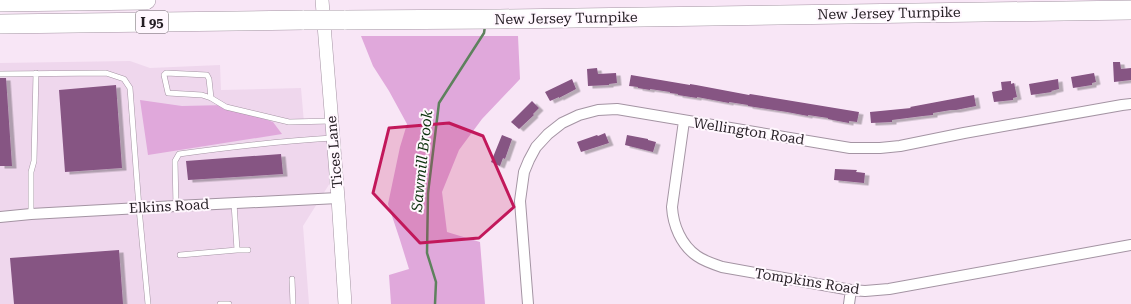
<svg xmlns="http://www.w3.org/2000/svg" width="1131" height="304" viewBox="0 0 1131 304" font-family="'Roboto Serif',serif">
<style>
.built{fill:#efd7ed}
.forest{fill:#e0a8db}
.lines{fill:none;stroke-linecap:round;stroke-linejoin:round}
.stream{stroke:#5e815d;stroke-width:2.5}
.building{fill:#865483;filter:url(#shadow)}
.service-casing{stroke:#a494a3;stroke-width:6}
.minor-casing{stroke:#a494a3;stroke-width:12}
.tertiary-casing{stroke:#a494a3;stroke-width:14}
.motorway-casing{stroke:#a494a3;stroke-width:20}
.service{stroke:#fff;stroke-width:5}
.minor{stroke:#fff;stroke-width:10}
.tertiary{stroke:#fff;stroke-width:13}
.motorway{stroke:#fff;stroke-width:19}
.motorway-bridge-casing{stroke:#a494a3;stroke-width:20;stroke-linecap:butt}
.motorway-bridge{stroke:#fff;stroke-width:19}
.marked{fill:#c2185b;fill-opacity:0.2;stroke:#c2185b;stroke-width:3;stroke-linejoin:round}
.labels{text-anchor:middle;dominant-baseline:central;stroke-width:4;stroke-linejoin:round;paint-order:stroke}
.shield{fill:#fff7fe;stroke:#665f65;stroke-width:1}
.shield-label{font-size:13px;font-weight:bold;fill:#251e24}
.street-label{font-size:14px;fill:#251e24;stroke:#fff7fe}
.water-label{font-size:15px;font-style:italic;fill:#0d320e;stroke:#fff7fe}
</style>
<defs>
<filter id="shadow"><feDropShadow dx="4.5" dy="2.5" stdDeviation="0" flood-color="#0004"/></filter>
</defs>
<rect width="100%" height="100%" fill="#f8e6f6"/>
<path class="built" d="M130 61 150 68 220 65 221 90 301 88 304 123H331L335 175 303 226 309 304H0V63Z"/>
<path class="forest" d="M361 36H518L520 79 482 119 459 150 442 192 447 232 480 242 485 304H391L389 275 409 269 400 240 388 204 400 147 407 124 389 91 373 66Z
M140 100 182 106 226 105 273 122 282 134 148 155Z"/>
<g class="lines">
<path class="stream" d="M435 304 436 282 427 253 428 193 439 103 484 33 485 26"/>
</g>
<path class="building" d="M1113 62H1120L1121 69 1131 68V80L1114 82Z
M597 68 598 74 616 73 617 83 609 84V85L588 86 587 69Z
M1094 73 1096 82 1092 83V85L1073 88 1071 77Z
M631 75 690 85V84L696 85 749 95 750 94 859 112 857 122 849 121V123L838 121 828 119V118L808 115V116L787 112 748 106V105L729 102V103L697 97V98L678 95V94L670 93V92L650 89V90L638 88V87L629 86Z
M0 78H6L12 166H0Z
M572 79 576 89 559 98V97L550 101 545 92Z
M1058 79 1059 89 1051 91 1052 92 1031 95 1029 84Z
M1011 81V84L1014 83 1017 97 1013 98V100L994 102 992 92 1002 90 1001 82Z
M116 85 122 168 65 172 59 90Z
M974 95 976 106 956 110H951L933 113V115L923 116 892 120V122L871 123 870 112 911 108 910 107Z
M532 101 539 108 533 114 534 115 519 129 511 122Z
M605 133 609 143 581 152 577 142 597 135 598 136Z
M502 135 512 139 505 159 503 158 500 166 491 162Z
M627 135 648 139V140L656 142 653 152 625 145Z
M281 154 283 174 188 180 186 161Z
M835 169 857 170 856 172 865 173 864 183 834 180Z
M119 250 123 304H14L10 258Z"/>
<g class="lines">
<g class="service-casing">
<path id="service" d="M0 74 106 73 124 79 130 88 139 208 148 304
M211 98 202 95 168 93 164 75 166 73 207 75 209 79 211 98 226 107 289 122 331 121
M176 206 175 161 179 154C230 147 281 141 332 138
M31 214V172L34 161 36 73
M237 250H248
M180 255 237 250 234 203
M292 279 293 304
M220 304H229"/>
</g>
<g class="minor-casing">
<path id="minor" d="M684 121 672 207C673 225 681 245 697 256 704 261 713 264 722 267L851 290 865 291 889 289 1131 245
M0 217 31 214 176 206 338 198
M528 304 520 201 524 172 529 160 536 147 548 134 562 123 579 115 598 110 617 109 850 148H880L900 146 964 133 1122 105 1131 104
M849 304 851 290"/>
</g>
<g class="tertiary-casing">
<path id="tertiary" d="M322 0 338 198 345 304"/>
</g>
<g class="motorway-casing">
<path id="motorway" d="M0 2 146 0
M344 20 500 19 1131 10
M0 24 304 20"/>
</g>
<use href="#service" class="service"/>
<use href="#minor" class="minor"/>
<use href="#tertiary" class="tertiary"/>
<use href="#motorway" class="motorway"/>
<g class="motorway-bridge-casing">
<path id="motorway-bridge" d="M304 20H344"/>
</g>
<use href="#motorway-bridge" class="motorway-bridge"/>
</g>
<path class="marked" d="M449 123 483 136 514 207 479 238 420 243 373 193 389 128Z"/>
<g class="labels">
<rect class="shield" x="136" y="11" width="32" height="22" rx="3"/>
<g class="shield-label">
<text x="152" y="22">I 95</text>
</g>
<g class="street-label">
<text transform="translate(889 13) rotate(-1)">New Jersey Turnpike</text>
<text transform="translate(566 18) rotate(-1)">New Jersey Turnpike</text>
<text transform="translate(749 131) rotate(9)">Wellington Road</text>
<text transform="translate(334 152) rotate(-95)">Tices Lane</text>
<text transform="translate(169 206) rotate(-3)">Elkins Road</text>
<text transform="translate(807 281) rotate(9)">Tompkins Road</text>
</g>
<g class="water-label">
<text transform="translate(422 161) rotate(-84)">Sawmill Brook</text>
</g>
</g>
</svg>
